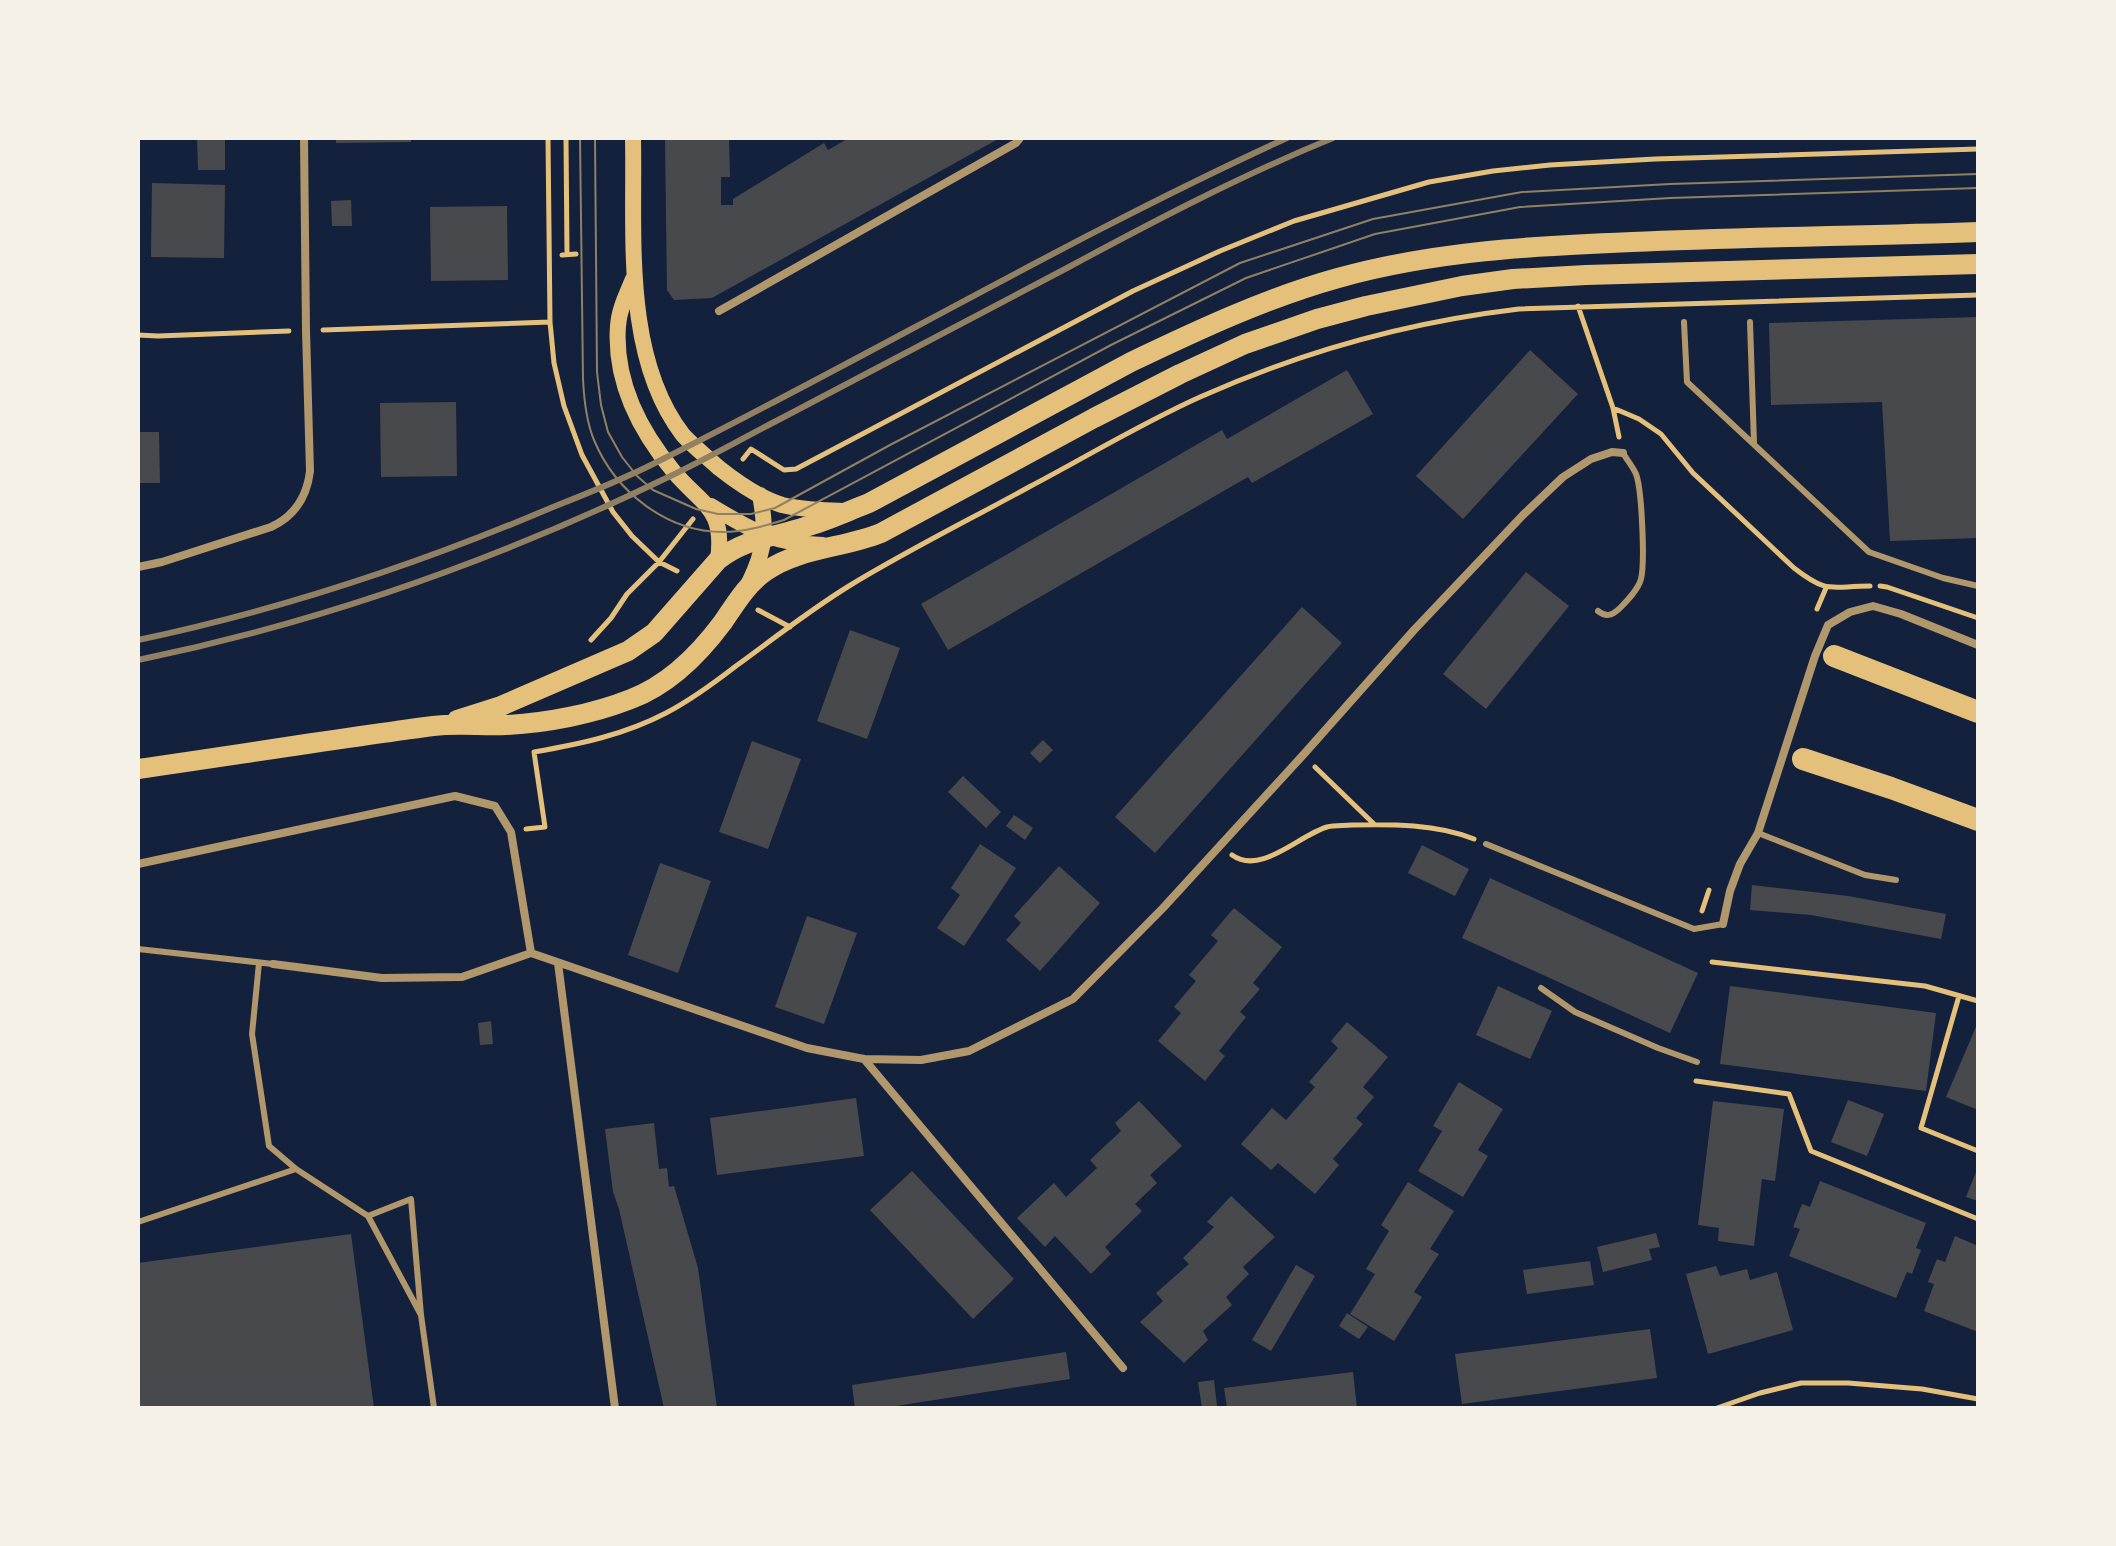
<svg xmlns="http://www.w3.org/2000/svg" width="2116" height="1546" viewBox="0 0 2116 1546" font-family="'Exo 2',sans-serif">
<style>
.building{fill:#48494c}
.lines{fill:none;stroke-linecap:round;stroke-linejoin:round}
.path{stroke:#e5c07b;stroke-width:5}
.service{stroke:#b1986c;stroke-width:6}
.minor{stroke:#b1986c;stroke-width:8}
.secondary{stroke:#e5c07b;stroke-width:16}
.primary{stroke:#e5c07b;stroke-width:20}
.trunk{stroke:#e5c07b;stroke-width:22}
.tram{stroke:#918062;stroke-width:2}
.rail{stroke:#918062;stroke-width:6}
</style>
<rect width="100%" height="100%" fill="#14213d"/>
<path class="building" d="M197 138H225V170H198Z
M336 138H411V142L336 143Z
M665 138H729L730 177H721V205H733V199L824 143 828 150 849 138H1000L712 298 674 300 667 290Z
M152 183 225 185 224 258 151 257Z
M351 200 352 226H332L331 201Z
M507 206 508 280 431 281 430 207Z
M1978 317V538L1890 541 1882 402 1771 405 1769 323Z
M1530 350 1578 394 1463 519 1416 476Z
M1347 370 1373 414 1252 483 1248 477 948 650 921 604 1222 430 1227 439Z
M456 402 457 476 381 477 380 403Z
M138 432H159L160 483H138Z
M1526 572 1569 606 1486 709 1443 674Z
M1302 607 1342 643 1155 853 1115 817Z
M850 630 900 648 867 739 817 721Z
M1043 740 1053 750 1040 763 1030 753Z
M752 741 801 759 768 849 719 832Z
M963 776 1001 812 986 828 948 792Z
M1014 815 1033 828 1025 840 1006 826Z
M980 844 1016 868 964 946 937 928 960 895 951 888Z
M1422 845 1469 869 1455 896 1408 873Z
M660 863 711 881 678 973 628 955Z
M1059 866 1100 903 1040 971 1006 940 1021 923 1014 916Z
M1490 878 1698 973 1670 1033 1462 938Z
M1752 885 1848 896 1946 914 1941 939 1811 915 1750 910Z
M1234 908 1282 947 1253 983 1260 989 1240 1012 1246 1017 1219 1051 1225 1056 1205 1081 1158 1041 1181 1013 1174 1007 1196 981 1189 975 1218 941 1211 935Z
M807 916 857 933 824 1024 775 1007Z
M1498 986 1552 1011 1530 1059 1476 1035Z
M1730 986 1936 1013 1926 1091 1720 1064Z
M491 1021 493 1044 480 1045 478 1023Z
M1347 1022 1388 1057 1363 1087 1374 1097 1356 1118 1363 1124 1333 1159 1339 1165 1315 1194 1278 1163 1271 1170 1241 1144 1272 1108 1286 1120 1315 1087 1309 1082 1338 1048 1331 1041Z
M1978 1022V1110L1946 1097Z
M1459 1082 1503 1109 1478 1150 1488 1156 1463 1197 1418 1171 1442 1131 1433 1126Z
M856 1098 864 1156 717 1175 710 1118Z
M1848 1100 1884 1114 1867 1156 1831 1142Z
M1139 1101 1182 1146 1150 1175 1157 1183 1135 1204 1142 1211 1105 1247 1111 1254 1091 1274 1055 1236 1045 1247 1017 1218 1054 1183 1066 1197 1097 1168 1090 1160 1121 1131 1115 1123Z
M1713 1101 1784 1109 1775 1181 1762 1179 1754 1246 1718 1241 1719 1228 1698 1225Z
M654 1123 659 1169 667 1168 669 1187 674 1186 698 1268 717 1408H664L619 1209 613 1192 605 1129Z
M1978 1167V1201L1966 1197Z
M912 1171 1014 1279 973 1319 870 1210Z
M1820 1181 1926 1223 1916 1248 1921 1250 1912 1274 1907 1272 1896 1298 1789 1256 1800 1229 1793 1227 1802 1204 1810 1207Z
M1408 1182 1454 1211 1430 1249 1439 1254 1414 1292 1422 1297 1394 1341 1350 1314 1375 1274 1366 1269 1389 1231 1381 1225Z
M1231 1196 1275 1237 1243 1267 1249 1274 1226 1297 1232 1305 1203 1331 1208 1340 1184 1363 1140 1322 1163 1301 1156 1293 1189 1264 1183 1258 1214 1227 1207 1222Z
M1656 1233 1660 1247 1649 1249 1652 1260 1603 1272 1597 1247Z
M351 1234 374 1408H138V1263Z
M1955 1236 1978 1246V1332L1924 1311 1934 1284 1928 1282 1937 1259 1945 1262Z
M1590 1261 1594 1285 1527 1294 1523 1270Z
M1296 1265 1315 1276 1271 1351 1252 1340Z
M1716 1266 1720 1276 1747 1269 1750 1280 1777 1272 1793 1330 1708 1354 1686 1274Z
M1347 1313 1368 1327 1359 1339 1339 1326Z
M1650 1329 1657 1378 1462 1404 1455 1354Z
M1066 1352 1070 1379 883 1408H855L852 1385Z
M1353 1372 1357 1408H1227L1224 1388Z
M1214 1380 1217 1406 1202 1408 1198 1382Z"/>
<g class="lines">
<path class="path" d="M548 138 550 322 554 363 564 406 582 455 613 512 632 536 659 562 677 571
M566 138 567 254
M562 255 576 254
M1578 306 1613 408 1619 437
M323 330 550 322
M138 335 158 336 289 331
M1613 408 1639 419 1661 434 1693 473 1794 568C1829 595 1830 586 1870 586
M743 459 751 449 784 470 796 469 1133 291 1220 251 1294 221 1429 182 1493 171 1550 165 1655 159 1978 149
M1880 586 1887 587 1978 618
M1817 609 1826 588
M758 610 790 627
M591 640 611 618 627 594 659 562 693 519
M1315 767 1374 824
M526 829 545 827 534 752C580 744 624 735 666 713 691 700 714 683 736 666 773 639 810 610 849 586 908 550 969 520 1029 487 1086 457 1142 423 1200 397 1301 352 1409 322 1519 309L1978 295
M1232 855C1261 876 1299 835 1327 827 1335 825 1344 826 1352 825 1391 824 1437 824 1474 839
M1702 911 1709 890
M1712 962 1925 986 1978 1001
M1959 996 1921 1128 1978 1151
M1696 1081 1789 1094 1811 1151 1978 1219
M1717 1408 1760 1393 1801 1383H1848L1922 1389 1978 1399"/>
<path class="service" d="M1684 322 1687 382 1869 552 1943 578 1978 586
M1750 322 1754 443
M1598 611C1606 617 1611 616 1619 609 1627 601 1638 590 1641 579 1645 563 1642 490 1636 474 1633 467 1627 460 1623 453
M1758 833 1865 875 1896 880
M1486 844 1694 929 1723 924
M138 949 273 964
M259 963 252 1034 269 1146 296 1169 368 1216 421 1315
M1541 988 1575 1012 1658 1048 1697 1062
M368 1216 411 1199 421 1315 434 1408
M138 1222 296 1169"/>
<path class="minor" d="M719 311 1016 143 1020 138
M138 567 162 562 271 527C295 516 307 496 310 471L306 331 304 138
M138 864 455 796 495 806 511 832 531 953
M1723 924 1730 891 1740 864 1758 833 1815 656 1828 625 1850 612 1873 606 1901 614 1978 645
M558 963 615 1408
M273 964 382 978 462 977 531 953 807 1048 864 1059 921 1060 969 1051 1073 999 1163 908 1304 754 1414 630 1523 515 1563 477 1591 459 1612 452 1623 453
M864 1059 1123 1368"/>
<path class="secondary" d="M633 138C635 232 622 356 683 435 694 447 707 457 719 468 738 483 759 498 782 505 802 510 823 510 843 511
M633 279C627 294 619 309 618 326 614 381 639 430 674 472 703 506 725 508 718 560
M711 506C752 531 774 544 823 545
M749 583C765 550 767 531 760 495"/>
<path class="primary" d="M457 720 501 706 628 651 654 633 718 560C744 539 774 537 805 527 827 521 848 511 869 503L1131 362C1198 330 1266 298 1338 278 1435 251 1533 246 1632 242 1748 237 1863 236 1978 232
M138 769C236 755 335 739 433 726 457 723 482 726 506 725 547 723 593 714 631 699 668 685 700 653 723 622 736 603 747 584 766 571 799 548 844 548 881 533L1094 418 1180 374 1245 344 1317 319 1366 306 1462 286 1513 279 1586 275 1978 264"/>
<path class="trunk" d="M1834 656 1978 712
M1803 759 1891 788 1978 820"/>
<path class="tram" d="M580 138 583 379C584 400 586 421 594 440 615 491 666 532 723 532 744 532 764 526 784 520L1111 345 1246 278 1375 234 1520 207 1670 198 1978 188
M595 138 597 372 601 405 608 432 622 457 637 476 653 490 696 509 718 514H751L775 508 890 445 1240 263 1373 219 1522 192 1670 184 1978 174"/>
<path class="rail" d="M138 640C281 610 419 564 553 507 586 494 619 481 651 465 865 359 1070 237 1287 138
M138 660C318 623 494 561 660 481 701 462 741 439 782 418 877 368 972 318 1067 268 1154 221 1242 175 1333 138"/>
</g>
<rect width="2116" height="1546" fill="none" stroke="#f6f1e7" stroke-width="280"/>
</svg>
